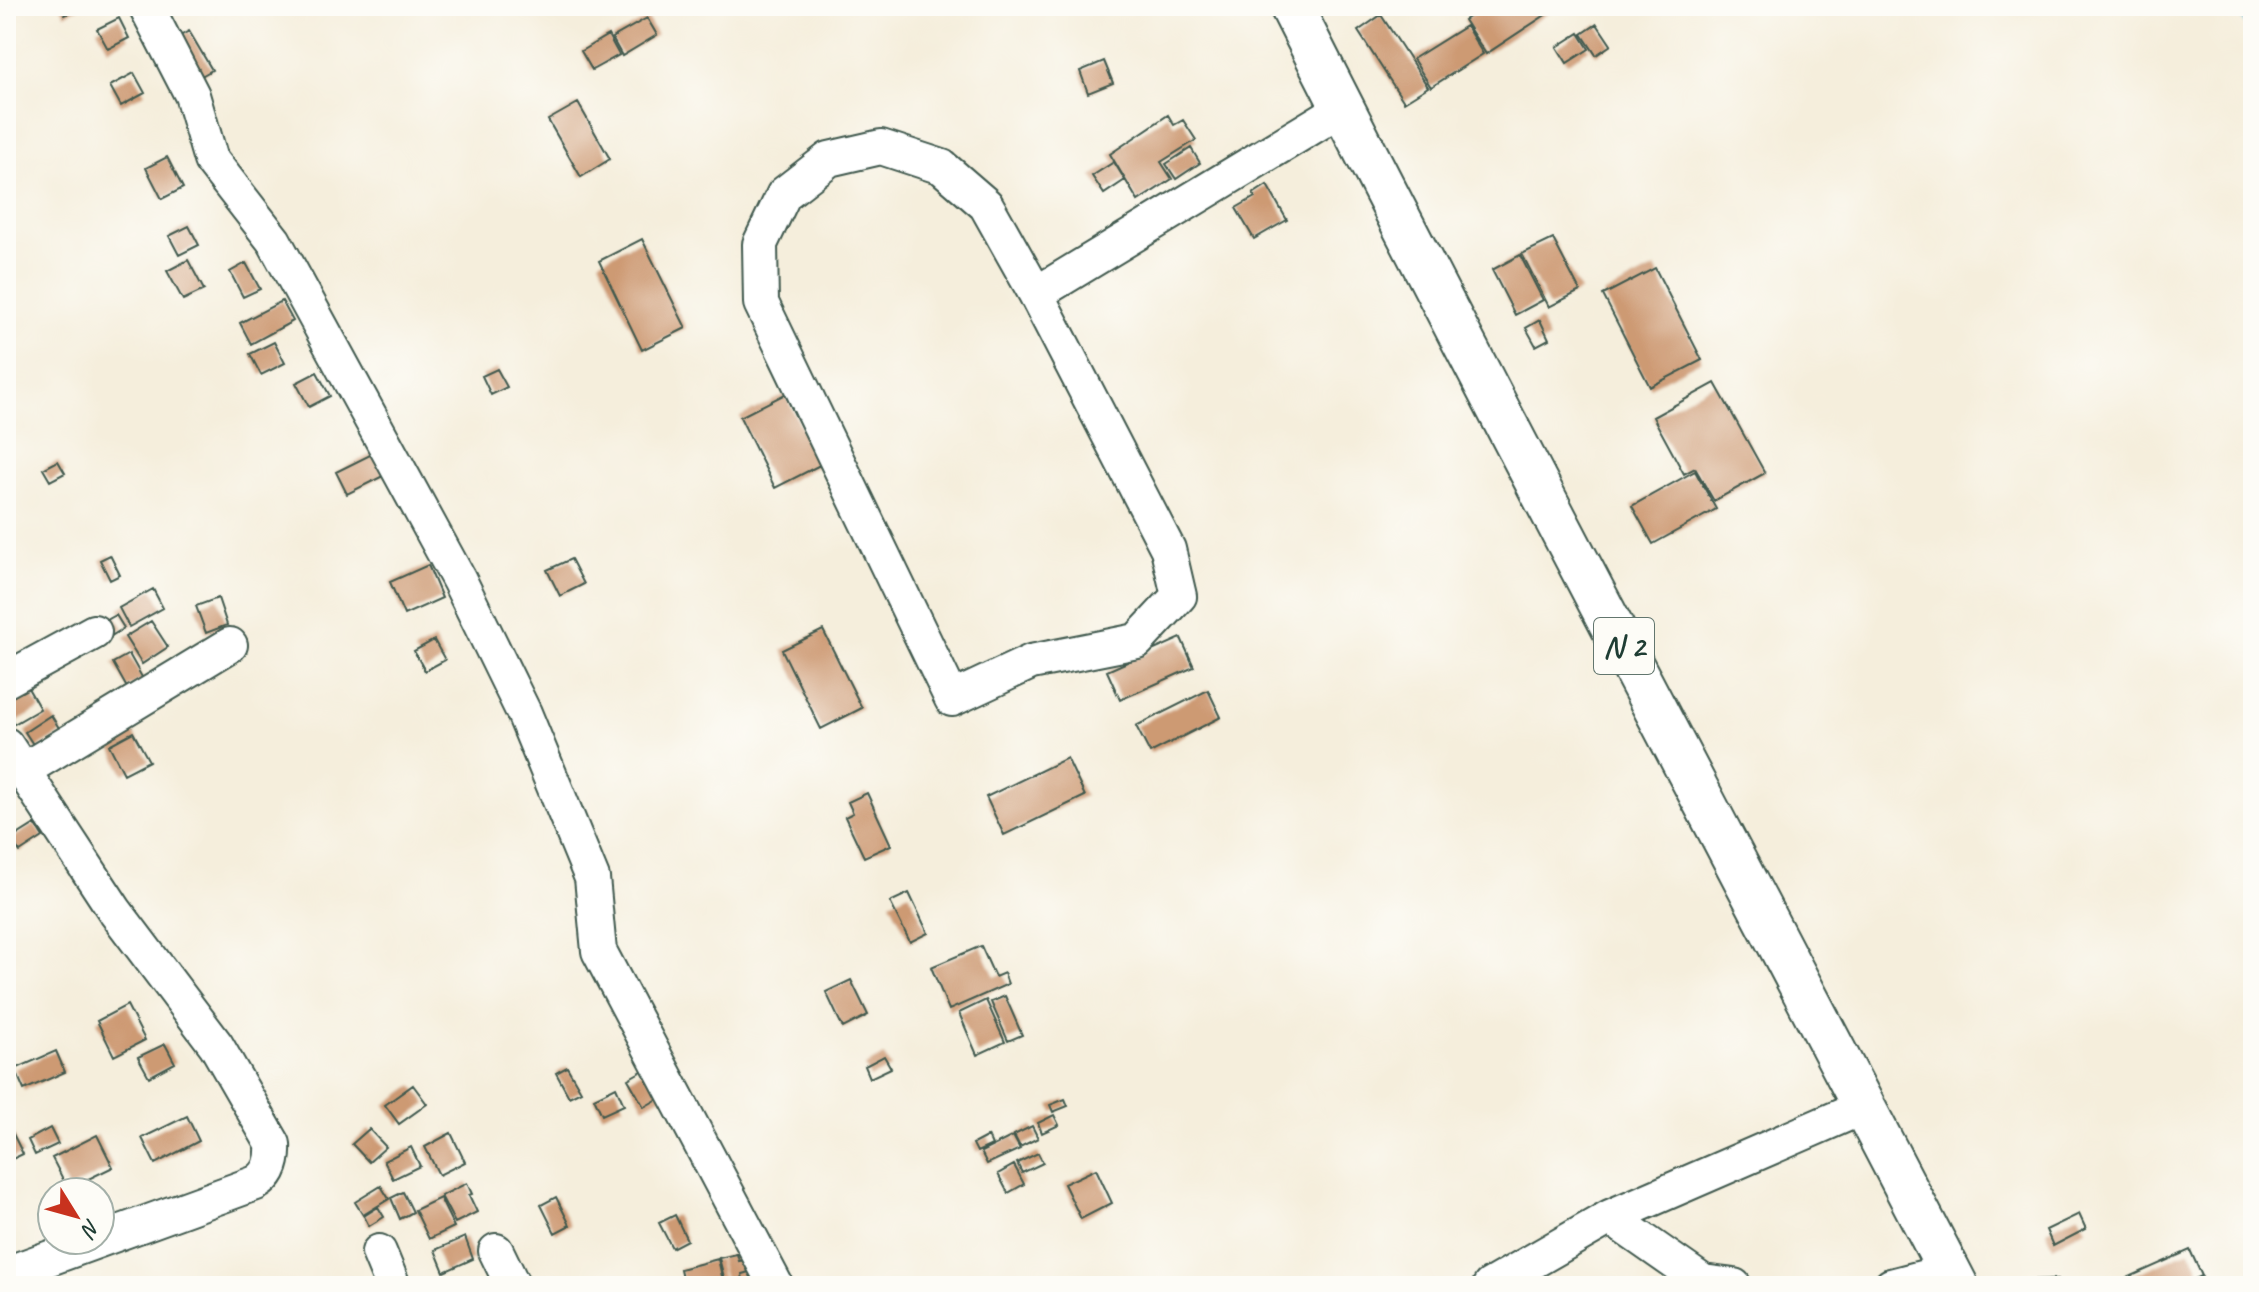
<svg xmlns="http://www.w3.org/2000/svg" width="2259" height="1292" viewBox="0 0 2259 1292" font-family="Caveat,sans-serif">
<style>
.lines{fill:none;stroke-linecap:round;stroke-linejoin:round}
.stream{stroke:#5fbfdd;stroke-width:7}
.building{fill:#cd9a73}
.minor-casing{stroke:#3f584d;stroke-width:38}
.major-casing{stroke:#3f584d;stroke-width:46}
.minor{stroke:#fff;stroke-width:34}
.major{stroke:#fff;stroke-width:42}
.labels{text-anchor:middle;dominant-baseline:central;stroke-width:8;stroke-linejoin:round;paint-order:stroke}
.shield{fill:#fdfcf7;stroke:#62766e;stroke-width:2}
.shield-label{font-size:32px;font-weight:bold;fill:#1f3d34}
</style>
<rect width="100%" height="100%" fill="#fdfcf7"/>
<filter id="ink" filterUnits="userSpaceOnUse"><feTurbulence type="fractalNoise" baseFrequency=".0125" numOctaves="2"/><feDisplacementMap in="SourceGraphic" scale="16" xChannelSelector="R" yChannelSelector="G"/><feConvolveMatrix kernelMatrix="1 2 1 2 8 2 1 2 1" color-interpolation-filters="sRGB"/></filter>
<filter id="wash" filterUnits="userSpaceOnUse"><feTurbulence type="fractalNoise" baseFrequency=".006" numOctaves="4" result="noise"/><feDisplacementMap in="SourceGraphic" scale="32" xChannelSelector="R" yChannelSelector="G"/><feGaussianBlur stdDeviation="1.8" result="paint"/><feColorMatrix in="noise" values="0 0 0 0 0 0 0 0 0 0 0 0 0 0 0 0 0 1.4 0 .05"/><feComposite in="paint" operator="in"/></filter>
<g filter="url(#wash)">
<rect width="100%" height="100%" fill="#f5eedc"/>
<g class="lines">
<path class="stream" d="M2236 6 2253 30"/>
</g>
<g id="blocks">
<path class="building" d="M61 6H82L65 15Z
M1485 6H1559L1486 54 1464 20Z
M1381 15 1428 87 1404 102 1358 31Z
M119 18 129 38 108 49 97 29Z
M647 18 657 35 622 56 612 38Z
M1597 24 1611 45 1596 55 1582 34Z
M1466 26 1483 54 1431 87 1413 59Z
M189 31 212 70 196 79 173 40Z
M1579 33 1589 49 1567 63 1557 47Z
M608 35 619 55 592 70 581 51Z
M1104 61 1113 83 1088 93 1080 71Z
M134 73 145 93 121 106 110 86Z
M578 103 610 159 581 177 548 120Z
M1168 115 1174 125 1183 120 1196 140 1161 162 1172 179 1138 201 1110 154Z
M1191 148 1200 163 1176 179 1166 164Z
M167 157 183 188 162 199 146 168Z
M1114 162 1125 180 1104 194 1092 176Z
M1267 185 1287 220 1254 239 1236 208 1255 197 1253 194Z
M189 226 199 245 179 255 169 236Z
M642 239 686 328 642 350 599 261Z
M1553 239 1580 291 1549 307 1522 254Z
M1520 255 1543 300 1515 315 1492 270Z
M188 260 204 290 183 300 167 271Z
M246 263 260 289 243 297 230 272Z
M1655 268 1702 360 1650 387 1603 295Z
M282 301 293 321 251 344 240 323Z
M1540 320 1549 339 1536 346 1526 328Z
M274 342 285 363 261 375 250 354Z
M497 369 507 387 491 395 482 376Z
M317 372 330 396 309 407 296 383Z
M1715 383 1765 473 1714 501 1695 468 1684 474 1653 417Z
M785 394 820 465 775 488 740 417Z
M374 453 385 475 347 494 336 472Z
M58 461 65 473 50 481 43 469Z
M1695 471 1716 509 1653 544 1632 506Z
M110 555 120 575 110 580 100 560Z
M571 559 584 584 560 596 547 570Z
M428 565 442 598 404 615 390 582Z
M153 589 163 608 129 627 119 608Z
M218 598 227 625 206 633 196 606Z
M116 615 124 628 108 638 100 624Z
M151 621 168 647 142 664 125 637Z
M823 630 862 708 821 729 782 650Z
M1181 638 1194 667 1120 700 1107 671Z
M434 640 445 660 425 671 414 651Z
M129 654 143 679 127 688 113 663Z
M24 681 40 709 14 724 6 709V691Z
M1208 690 1221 717 1150 753 1136 726Z
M51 715 62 733 36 749 25 732Z
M133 732 149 761 124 774 109 745Z
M1067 758 1085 796 1004 835 986 797Z
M867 793 891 845 864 857 845 817 853 813 848 802Z
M35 824 43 837 20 852 11 839Z
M909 893 928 933 910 942 890 902Z
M981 946 995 977 1004 973 1008 984 949 1010 931 967Z
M851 980 868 1015 843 1028 826 992Z
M1005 996 1022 1035 1008 1041 991 1002Z
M986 1000 1005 1042 977 1055 959 1013Z
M127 1005 145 1040 114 1056 97 1021Z
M165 1044 175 1063 149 1077 138 1057Z
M56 1051 65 1072 24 1090 15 1069Z
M884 1056 891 1068 870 1078 865 1066Z
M567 1067 581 1091 569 1097 556 1073Z
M649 1067 665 1095 644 1107 628 1079Z
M413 1085 427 1104 399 1124 385 1105Z
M616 1087 624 1105 602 1115 594 1098Z
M1065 1099 1068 1106 1053 1112 1050 1105Z
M1054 1115 1059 1125 1042 1133 1038 1123Z
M187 1116 199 1141 155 1164 142 1138Z
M1032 1126 1038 1138 1020 1147 1014 1135Z
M10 1128 23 1154 6 1162V1130Z
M50 1128 58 1144 35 1155 28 1140Z
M369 1129 386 1147 369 1162 352 1144Z
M451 1133 465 1162 439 1175 425 1147Z
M97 1135 113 1167 68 1189 52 1158Z
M988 1136 992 1145 977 1152 973 1144Z
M1013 1136 1020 1149 987 1164 981 1152Z
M411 1147 420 1166 393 1179 384 1161Z
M1038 1153 1043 1163 1022 1173 1017 1163Z
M1014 1165 1024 1184 1008 1193 998 1174Z
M1096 1169 1112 1203 1081 1219 1064 1184Z
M467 1183 472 1194 469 1195 477 1212 455 1223 441 1196Z
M381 1186 389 1199 363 1215 355 1202Z
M403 1192 413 1212 400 1219 391 1198Z
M556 1197 570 1225 555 1233 541 1205Z
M440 1198 454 1227 429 1239 415 1210Z
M378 1207 384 1217 369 1226 364 1216Z
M2079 1214 2086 1229 2053 1246 2046 1230Z
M675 1215 687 1240 672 1248 659 1223Z
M465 1237 473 1259 444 1272 435 1250Z
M2190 1250 2202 1276 2179 1286H2117L2116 1283Z
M737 1254 739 1261 745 1260 749 1272 742 1274 743 1280 726 1285 719 1258Z
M718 1259 724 1285 684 1286 680 1269Z
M2058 1279 2059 1286H2031V1280Z"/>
</g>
</g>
<g filter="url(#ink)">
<use href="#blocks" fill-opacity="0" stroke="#3f584d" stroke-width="2"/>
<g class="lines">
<g class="minor-casing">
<path id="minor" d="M146 6 192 95 211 160 274 241 459 580 524 713 592 878 599 951 776 1286
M1036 294 986 205 942 167 881 147 829 159 784 194 760 244 761 303 952 699 1031 662 1137 641 1179 596 1168 549 1036 294 1343 108
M6 680 94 632
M6 745 115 911 216 1045 273 1144C274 1160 271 1174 256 1183L6 1274
M22 771 230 645
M1610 1217 1863 1107
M496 1251 513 1286
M379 1252 393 1286
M1490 1286 1610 1217 1703 1282 1734 1286
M1891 1286 1949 1271"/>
</g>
<g class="major-casing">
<path id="major" d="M1291 6C1508 435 1736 859 1957 1286"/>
</g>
<use href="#minor" class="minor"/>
<use href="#major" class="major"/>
</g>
</g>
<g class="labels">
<rect class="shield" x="1594" y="618" width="60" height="56" rx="6"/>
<g class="shield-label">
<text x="1624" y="646">N 2</text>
</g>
</g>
<rect width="2259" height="1292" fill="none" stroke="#fdfcf7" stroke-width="32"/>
<g transform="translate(76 1216) rotate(127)"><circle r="38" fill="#fdfcf7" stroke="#a4b0a9" stroke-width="2"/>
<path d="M0-6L14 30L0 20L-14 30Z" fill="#c8321e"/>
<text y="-12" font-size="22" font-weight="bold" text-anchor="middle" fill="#1f3d34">N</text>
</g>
</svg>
